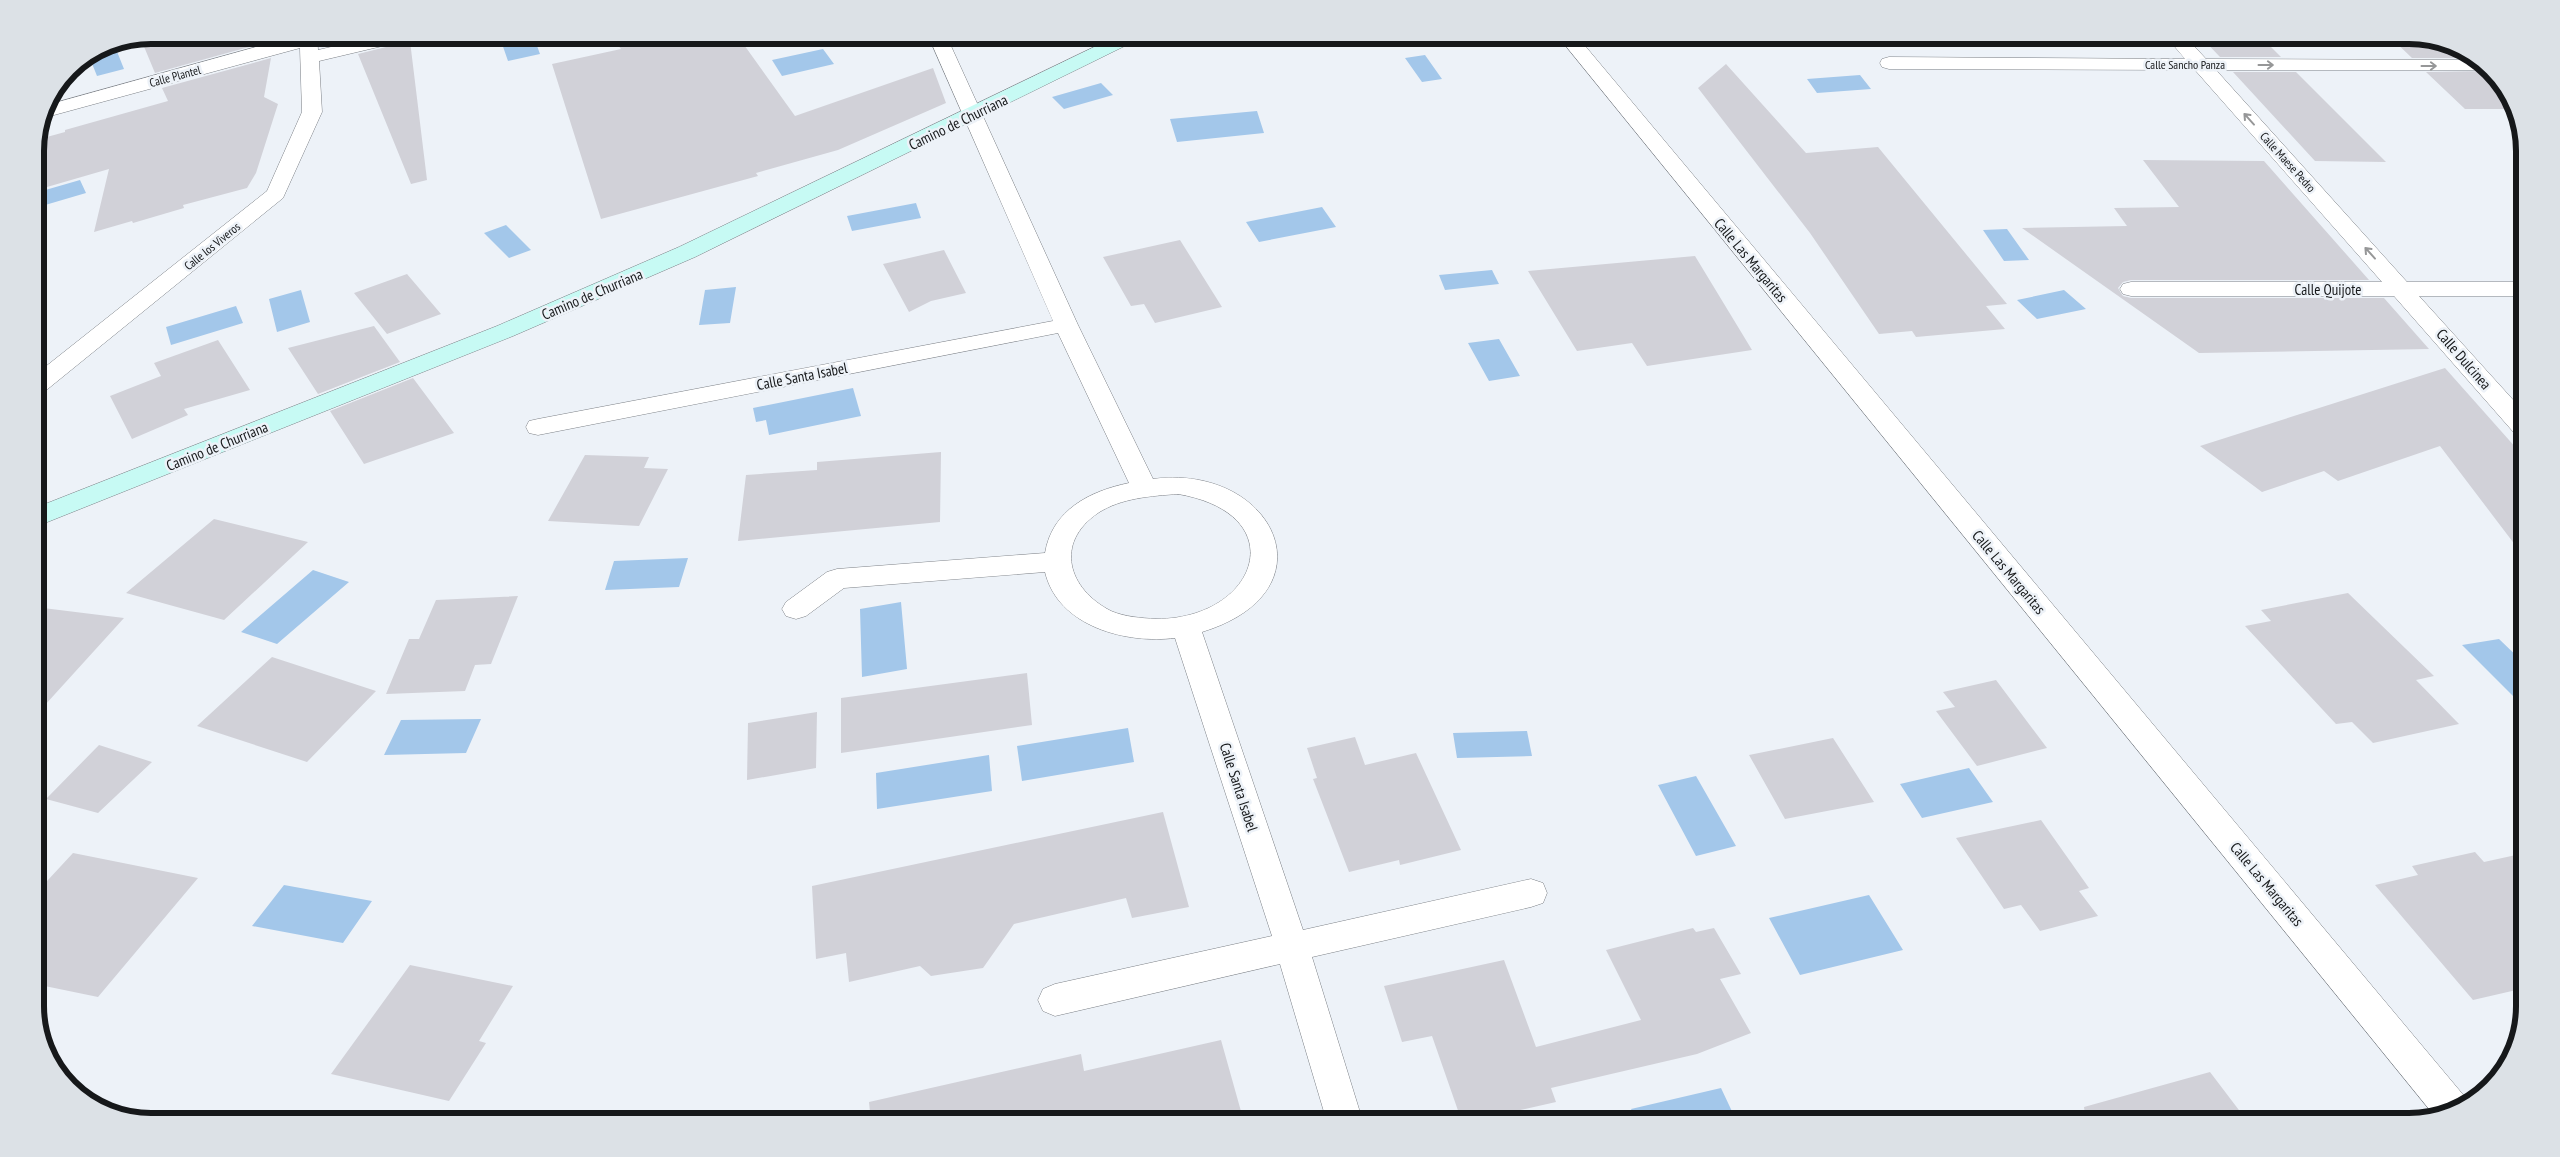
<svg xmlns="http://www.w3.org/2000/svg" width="2560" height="1157" viewBox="0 0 2560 1157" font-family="'PT Sans Narrow',sans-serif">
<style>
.water{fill:#a3c7ea}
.building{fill:#d1d1d8}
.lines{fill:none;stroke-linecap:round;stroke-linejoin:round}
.street-casing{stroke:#7c8086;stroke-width:1}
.secondary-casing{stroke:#7c8086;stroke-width:1}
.street{fill:#fff;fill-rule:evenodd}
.secondary{fill:#c7faf4;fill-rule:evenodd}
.oneway{stroke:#969798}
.labels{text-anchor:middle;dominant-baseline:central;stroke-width:5;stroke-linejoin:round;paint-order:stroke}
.far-street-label{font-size:12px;fill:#16181a;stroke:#edf2f8}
.street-label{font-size:15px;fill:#16181a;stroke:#edf2f8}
.rim{fill:none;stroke:#16181a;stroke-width:6}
</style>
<rect width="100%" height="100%" fill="#edf2f8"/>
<path class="water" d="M513 35H533L540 54 508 61 500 38Z
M116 49 124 69 97 76 89 56Z
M823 49 834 64 782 76 772 60Z
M1425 55 1442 79 1422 82 1405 58Z
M1860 75 1871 89 1817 93 1807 79Z
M1101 83 1113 95 1064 109 1052 97Z
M1257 111 1264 133 1177 142 1170 119Z
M80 180 86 193 35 208V193Z
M916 203 921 218 852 231 847 216Z
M1322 207 1336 227 1259 242 1246 222Z
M506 225 531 250 509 258 484 233Z
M2007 229 2029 260 2004 261 1983 230Z
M1492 270 1499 284 1445 290 1439 275Z
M736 287 730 323 699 325 705 290Z
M301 290 310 322 277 332 269 299Z
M2064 290 2086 309 2037 319 2017 300Z
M236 306 243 323 171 345 166 327Z
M1499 339 1520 376 1489 381 1468 343Z
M853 388 861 416 769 435 766 420 756 422 753 408Z
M688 558 679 587 605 590 614 561Z
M313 570 349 582 277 644 241 632Z
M901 602 907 669 862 677 860 609Z
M2499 639 2525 664V708L2462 645Z
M481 719 466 753 384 755 401 720Z
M1128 728 1134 762 1022 781 1017 746Z
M1527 731 1532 756 1457 758 1453 733Z
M989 755 992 791 877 809 876 773Z
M1969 768 1993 802 1922 818 1900 784Z
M1696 776 1736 846 1696 856 1658 785Z
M284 885 372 901 343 943 252 926Z
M1869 895 1903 950 1800 975 1769 918Z
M1721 1088 1737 1122H1637L1631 1109Z"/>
<path class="building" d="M151 35H275L274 40 155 73 140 37Z
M609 35H737L795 116 933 68 946 103 838 150 756 173 758 176 601 219 552 64 621 49Z
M2199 35H2259L2281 57H2220Z
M2388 35H2409L2454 44 2471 58H2412Z
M410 41 427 180 411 184 358 54Z
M271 58 264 97 278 104 256 173 247 188 183 205 184 208 133 223 132 221 94 232 109 169 47 187 35 158 36 140 65 132V130L168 101 162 88Z
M1726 64 1806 153 1878 147 2007 304 1986 306 2005 329 1916 337 1912 331 1879 334 1810 233 1698 88Z
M2487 71 2505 86 2513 109H2465L2426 72Z
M2233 72H2296L2386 162 2315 161Z
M2143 160 2264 161 2369 280H2131L2123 282 2118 288 2123 296 2131 298H2384L2429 349 2199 353 2022 228 2127 226 2114 208 2179 207Z
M1180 240 1222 307 1155 323 1144 304 1131 306 1103 257Z
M944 250 966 293 931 301 909 312 883 264Z
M1695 256 1752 350 1647 366 1632 343 1577 351 1528 271Z
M407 274 441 314 387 334 354 293Z
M374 326 400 362 318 394 288 348Z
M218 340 250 390 184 409 188 415 132 439 110 396 161 376 154 363Z
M2445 368 2525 458V558L2440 446 2338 481 2324 471 2262 492 2200 446Z
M413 378 454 433 364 464 330 411Z
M941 452 940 522 738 541 746 475 817 470V462Z
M585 455 649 457 644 468 668 469 639 526 548 521Z
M214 519 308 542 224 620 126 593Z
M2348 593 2434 676 2416 680 2459 724 2373 743 2352 722 2336 724 2245 626 2271 621 2261 610Z
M518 596 491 664 475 665 465 691 386 694 409 639H419L436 600Z
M35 607 124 618 35 716Z
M272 657 376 691 307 762 197 726Z
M1027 673 1032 725 841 753V698Z
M1996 680 2047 748 1977 766 1936 711 1955 707 1943 692Z
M817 712 816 768 747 780 748 723Z
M1355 737 1365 765 1416 753 1461 850 1400 865 1399 860 1349 872 1313 779 1317 778 1307 748Z
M1833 738 1874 802 1785 819 1749 755Z
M99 745 152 762 98 813 46 799Z
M1163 812 1189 907 1132 918 1126 898 1014 924 983 968 931 976 920 966 849 982 846 953 816 959 812 886Z
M2041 820 2089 888 2079 891 2098 916 2040 931 2021 905 2004 909 1956 838Z
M2475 852 2484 862 2525 853V988L2473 1000 2375 885 2418 875 2412 866Z
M73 853 198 878 98 997 35 984V894Z
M1693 928 1696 932 1714 928 1741 974 1720 979 1751 1033 1697 1054 1551 1088 1556 1102 1467 1122H1462L1432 1036 1402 1042 1384 986 1504 960 1536 1047 1641 1020 1606 950Z
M410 965 513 986 479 1041 486 1043 449 1101 331 1074Z
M1221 1040 1244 1122H871L869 1102 1081 1054 1084 1071Z
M2210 1072 2248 1122H2086L2084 1107Z"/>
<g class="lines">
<g class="street-casing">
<path id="street" d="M299 35H317L318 50 383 35H415L412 39 319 61 322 112 283 198 44 392 35 394V375L267 191 302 112 300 48 43 118 44 106Z
M928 35H946L1078 325 1153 479C1273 463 1336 591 1202 632L1303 930 1531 879 1543 883 1547 893 1543 903 1531 907 1312 957 1363 1122H1327L1280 964 1055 1016 1043 1011 1038 1000 1043 989 1055 984 1272 936 1175 638C1127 644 1058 627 1045 572L844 588 806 616 796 619 786 616 782 609 786 602 827 572 837 569 1045 553C1052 510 1090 491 1129 483L1058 333 538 435 529 433 526 427 529 421 538 419 1053 321ZM1178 494C1295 514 1258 619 1156 619 1141 618 1125 617 1111 611 1068 589 1054 543 1098 513 1121 498 1151 496 1178 494Z
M1557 35H1576L2465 1097 2468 1104 2434 1115Z
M2165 35H2184L2206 59 2474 60 2486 70H2216L2407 282H2525V296H2419L2525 413V437L2516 435 2394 296H2131L2123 294 2120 289 2123 284 2131 282H2382L2195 70 1889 69 1882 67 1880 63 1882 59 1889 57 2185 59Z"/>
</g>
<g class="secondary-casing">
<path id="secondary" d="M1119 35H1142L1139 39 695 257 513 336 35 527V508L497 326 679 247Z"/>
</g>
<use href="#street" class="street"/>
<use href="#secondary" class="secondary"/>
</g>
<defs><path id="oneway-shaft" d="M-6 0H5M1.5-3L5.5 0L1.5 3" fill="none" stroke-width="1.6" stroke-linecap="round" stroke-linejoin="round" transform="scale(1.25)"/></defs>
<g class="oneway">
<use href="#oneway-shaft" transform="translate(2266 65)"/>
<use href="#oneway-shaft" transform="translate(2429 66)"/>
<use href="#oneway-shaft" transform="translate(2249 119) rotate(-132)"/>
<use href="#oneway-shaft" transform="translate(2370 253) rotate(-132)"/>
</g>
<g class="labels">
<g class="far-street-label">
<text x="2185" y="64">Calle Sancho Panza</text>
<text transform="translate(175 76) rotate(-15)">Calle Plantel</text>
<text transform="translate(2288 162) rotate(48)">Calle Maese Pedro</text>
<text transform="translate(212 246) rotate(-39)">Calle los Viveros</text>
</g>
<g class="street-label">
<text transform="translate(958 122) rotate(-26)">Camino de Churriana</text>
<text transform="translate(1751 260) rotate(50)">Calle Las Margaritas</text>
<text x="2328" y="289">Calle Quijote</text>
<text transform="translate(592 294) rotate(-23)">Camino de Churriana</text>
<text transform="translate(2464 359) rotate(49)">Calle Dulcinea</text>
<text transform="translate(802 376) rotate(-11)">Calle Santa Isabel</text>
<text transform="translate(217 446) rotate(-22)">Camino de Churriana</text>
<text transform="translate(2009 572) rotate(50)">Calle Las Margaritas</text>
<text transform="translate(1239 787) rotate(72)">Calle Santa Isabel</text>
<text transform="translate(2267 884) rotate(50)">Calle Las Margaritas</text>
</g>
</g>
<path d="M0 0H2560V1157H0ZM151 44H2409A107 107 0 0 1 2516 151V1006A107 107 0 0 1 2409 1113H151A107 107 0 0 1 44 1006V151A107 107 0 0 1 151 44Z" fill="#dce1e6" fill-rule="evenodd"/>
<path class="rim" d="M151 44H2409A107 107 0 0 1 2516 151V1006A107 107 0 0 1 2409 1113H151A107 107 0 0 1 44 1006V151A107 107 0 0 1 151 44Z"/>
</svg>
